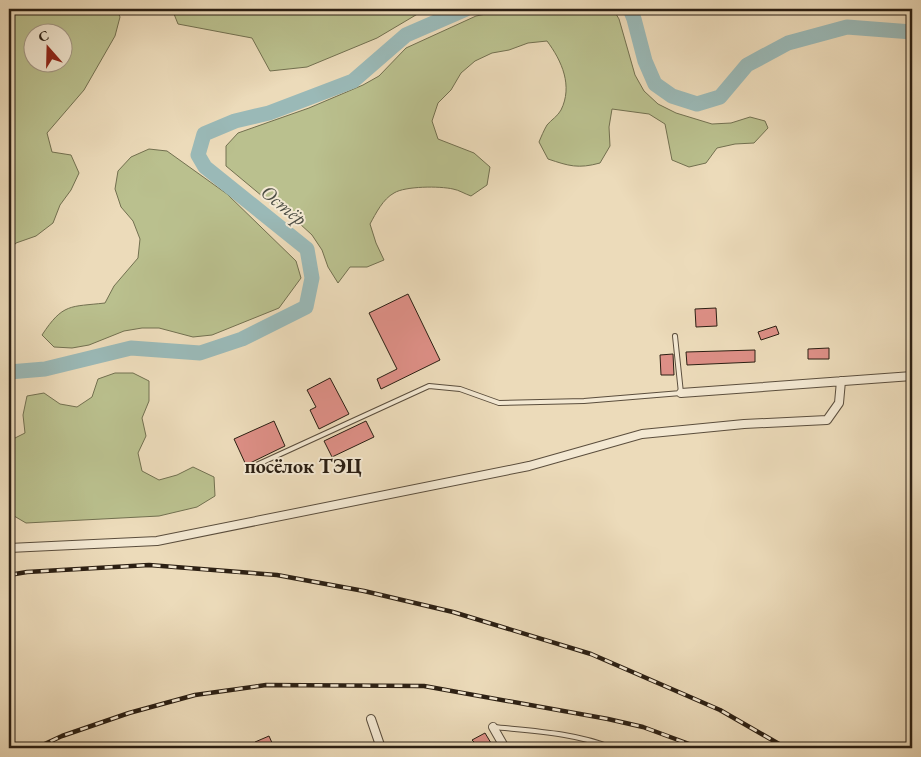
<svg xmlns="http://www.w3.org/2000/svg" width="921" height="757" viewBox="0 0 921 757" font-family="'EB Garamond',serif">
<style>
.green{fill:#bac08e;stroke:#727050;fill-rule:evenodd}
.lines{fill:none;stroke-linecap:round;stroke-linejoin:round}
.river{stroke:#9ab9b7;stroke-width:15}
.building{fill:#dd8f86;stroke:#2b1f13}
.service-casing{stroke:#5b4e3d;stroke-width:6}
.minor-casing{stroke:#5b4e3d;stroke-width:10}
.service{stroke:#f3e8d2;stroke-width:4}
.minor{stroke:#f3e8d2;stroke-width:8}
.rail-casing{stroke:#2b1f13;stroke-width:4.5}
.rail{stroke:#f3e8d2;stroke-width:2.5;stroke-dasharray:8;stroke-linecap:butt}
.labels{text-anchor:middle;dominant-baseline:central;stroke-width:4;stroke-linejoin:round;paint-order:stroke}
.water-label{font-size:20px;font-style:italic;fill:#4c4d44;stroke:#f3e8d2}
.neighbourhood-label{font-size:20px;font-weight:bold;fill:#2b1f13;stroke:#f3e8d2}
</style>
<rect width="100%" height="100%" fill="#ecdbba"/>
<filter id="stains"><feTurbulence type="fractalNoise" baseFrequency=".004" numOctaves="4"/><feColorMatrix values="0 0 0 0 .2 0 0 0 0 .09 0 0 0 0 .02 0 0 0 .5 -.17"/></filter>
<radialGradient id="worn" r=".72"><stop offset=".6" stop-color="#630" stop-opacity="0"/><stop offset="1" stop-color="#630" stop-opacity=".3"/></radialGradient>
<path class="green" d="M9 9H117L120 17 115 36 84 90 47 133 52 152 71 155 79 173 71 190 60 205 53 223 36 236 16 243 9 251ZM62 32V62H32V32Z
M172 9H426L377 38 307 67 270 71 252 38 178 24Z
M511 9H613L619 19 635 75 644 91 658 104 676 113 712 124 731 123 750 117 765 121 768 128 754 143 735 144 717 148 706 163 689 167 672 160 665 124 649 114 612 109 609 127 610 146 600 163C578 169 569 166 548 159L539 142C541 137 544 130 547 125 551 120 558 116 561 110 573 86 562 61 547 41L528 43 509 50 492 53 475 61 461 73 451 90 438 103 432 121 438 139 474 153 490 167 487 185 471 196C465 194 459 190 453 189 440 186 405 186 394 193 383 199 376 213 370 224L376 243 384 260 367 267H350L338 283 328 267 322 250 312 235 299 223 268 201 226 166V146L238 133 309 108 363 85 379 76 406 48 476 16Z
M149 149 167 151 227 194 296 261 301 278 279 308 212 335 193 337 159 328H142L124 331 89 345 72 348 54 347 42 335C63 303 70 307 105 303L114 286 138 258 140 239 133 221 121 207 115 189 118 171 131 157Z
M115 373H133L149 381V401L142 418 146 436 138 453 142 471 159 480 177 475 193 467 214 477 215 496 197 507 159 516 26 523 9 513V441L25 433 23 415 27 396 44 393 60 404 77 407 92 397 98 379Z"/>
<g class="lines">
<path class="river" d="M630 9 634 19 645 61 655 84 672 96 697 104 720 97 747 65 788 43 847 27 912 32
M9 372 45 369 131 348 200 353 242 339 306 307 312 278 307 249 205 167 198 155 204 134 235 121 269 113 353 81 406 35 466 9"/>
</g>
<path class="building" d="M408 294 440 360 381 389 377 379 397 369 369 313Z
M716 308 717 326 696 327 695 309Z
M776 326 779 334 761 340 758 332Z
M829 348V359H808V349Z
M755 350V362L687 365 686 352Z
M673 354 674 375H661L660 355Z
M330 378 349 414 319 429 310 410 316 407 307 390Z
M274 421 285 446 246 465 234 439Z
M366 421 374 437 332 457 324 441Z
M485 733 494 748H474L471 743 474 742 472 740Z
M269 736 273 745 265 748 264 746 258 748 255 742Z"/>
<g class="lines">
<g class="service-casing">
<path id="service" d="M252 467 429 386 460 389 499 403 584 401 681 393 675 336
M494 727C533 731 576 733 612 748"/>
</g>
<g class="minor-casing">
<path id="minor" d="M681 393 912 376
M9 548 157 541 529 466 642 434 744 424 827 420 839 403 841 381
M371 719 381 748
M493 727 505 748"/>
</g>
<use href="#service" class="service"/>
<use href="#minor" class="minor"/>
<g class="rail-casing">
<path id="rail" d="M9 575 27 572 149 565 277 575 364 591 453 612 591 654 720 710 786 748
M36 748 62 736 129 713 195 695 266 685 424 686 608 719 643 727 700 748"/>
</g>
<use href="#rail" class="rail"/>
</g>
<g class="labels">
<g class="water-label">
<text transform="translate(284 205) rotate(39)">Остёр</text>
</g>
<g class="neighbourhood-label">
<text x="303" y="466">посёлок ТЭЦ</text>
</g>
</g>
<rect width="921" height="757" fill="none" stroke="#ecdbba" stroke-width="30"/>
<rect x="10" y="10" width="901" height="737" fill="none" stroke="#2b1f13" stroke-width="2.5"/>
<rect x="15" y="15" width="891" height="727" fill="none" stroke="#2b1f13"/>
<g transform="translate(48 48) rotate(340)"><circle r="24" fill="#f3e8d2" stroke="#a39886"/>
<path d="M0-4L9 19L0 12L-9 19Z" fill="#8f2418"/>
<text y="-8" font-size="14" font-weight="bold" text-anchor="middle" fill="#2b1f13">С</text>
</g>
<rect width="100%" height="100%" filter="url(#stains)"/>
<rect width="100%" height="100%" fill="url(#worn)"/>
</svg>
